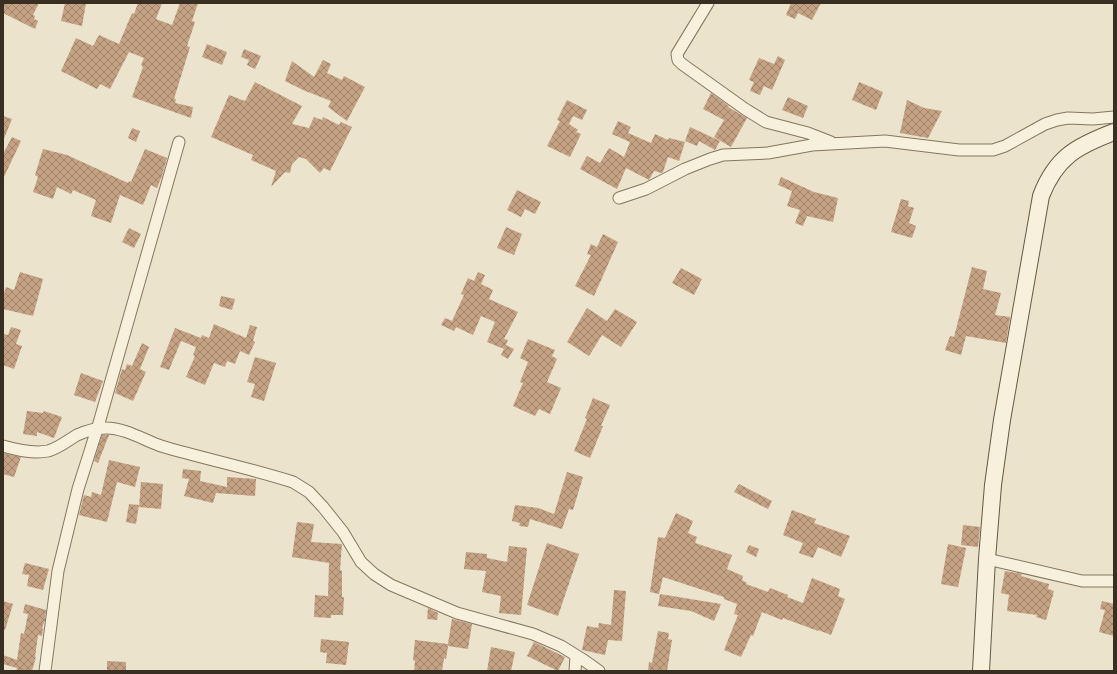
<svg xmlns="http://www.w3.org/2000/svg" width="1117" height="674" viewBox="0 0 1117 674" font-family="'Zilla Slab',serif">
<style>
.building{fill:url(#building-cross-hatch)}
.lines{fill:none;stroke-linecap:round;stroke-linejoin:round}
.minor-casing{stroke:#867660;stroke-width:13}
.secondary-casing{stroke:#685743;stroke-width:18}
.minor{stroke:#f6f0dd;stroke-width:11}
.secondary{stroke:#f6f0dd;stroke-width:16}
</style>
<defs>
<pattern id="building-cross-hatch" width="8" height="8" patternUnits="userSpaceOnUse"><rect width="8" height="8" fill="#c5a284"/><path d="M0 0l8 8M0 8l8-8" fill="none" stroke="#a1846c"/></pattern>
</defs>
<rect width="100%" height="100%" fill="#ebe3cb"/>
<path class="building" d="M3 3H39L33 15 35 16 34 19 38 21 35 29 3 13Z
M65 3H86L82 26 61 21Z
M138 3H162L156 19 172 25 180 3H198L192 21 195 22 187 46 190 47 174 99H176L175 103 193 107 191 118 132 97 143 67 141 65 144 58 129 52 110 89 100 84 97 89 61 71 76 38 93 46 99 35 119 44 132 13 134 14Z
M791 3H821L812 20 798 13 795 19 786 15Z
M207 44 227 52 222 65 202 57Z
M244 49 261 56 255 69 247 65 249 60 241 57Z
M778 56 785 60 772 90 764 86 760 95 750 91 754 82 749 80 759 58 774 64Z
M323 60 331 64 327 73 342 80 344 76 365 87 347 121 328 107 331 101 303 90 285 81 292 61 314 77Z
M255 82 302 106 292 124 309 128 314 117 322 120 323 117 339 125 341 122 352 127 330 171 324 168 320 173 306 159 299 157 292 164 290 173 285 172 271 187 276 171 251 160 253 155 211 137 229 95 245 101Z
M859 82 883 92 876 110 852 100Z
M711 93 729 106 728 107 747 118 731 147 714 137 724 120 703 109Z
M788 97 808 106 803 118 782 110Z
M567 100 587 110 582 120 573 116 569 124 578 130 576 132 581 134 570 157 547 146 560 121 557 120Z
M907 100 924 108 942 111 928 138 900 133Z
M3 116 12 119 3 141Z
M618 121 631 127 628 133 651 143 655 134 668 140 669 138 685 142 679 161 668 157 663 172 662 173 654 171 649 180 626 168 617 189 580 169 587 156 600 163 609 148 624 157 630 142 612 134Z
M690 127 720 141 715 150 699 141 697 146 685 141Z
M132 128 140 131 136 142 128 138Z
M12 137 21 141 3 179V154Z
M43 149 67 155 128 183 129 181 131 182 145 149 167 158 162 176 157 188 151 185 143 205 120 195 111 223 91 216 96 200 73 190 71 194 57 187 53 199 33 192 38 177 35 175Z
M781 177 814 192 838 198 833 222 807 216 803 226 795 223 800 210 787 206 792 191 778 185Z
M517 190 541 202 535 214 525 209 521 217 507 210Z
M901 199 909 201 908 206 914 208 909 223 916 226 912 238 891 232Z
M506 227 522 234 514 255 497 248Z
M129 228 141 234 134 248 122 242Z
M603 234 618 242 594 296 575 286 591 255 587 254 591 244 597 247Z
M972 267 987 271 983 289 1001 293 995 315 1010 317 1006 343 966 336 961 355 945 350 950 336 954 337Z
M681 268 702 279 694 295 672 283Z
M20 272 43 279 33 316 3 309V297L6 287 14 290Z
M478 272 485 275 481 284 493 290 489 299 518 312 504 339 508 340 504 349 506 345 514 349 508 359 501 355 504 349 487 342 495 322 481 316 473 335 456 327 454 331 441 325 445 318 452 321 464 295 461 294 468 278 474 281Z
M221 296 235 299 232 310 219 306Z
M587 308 607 321 615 309 637 322 621 347 602 335 589 356 567 342Z
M214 324 246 338 250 325 257 327 253 341 255 342 249 355 240 351 235 364 227 361 225 367 214 363 205 385 186 377 195 356 193 355 196 347 181 341 169 370 160 367 175 328 201 338 202 335 209 338Z
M11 327 21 330 16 344 22 346 14 369 3 365V338L4 334 8 335Z
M528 339 555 350 552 356 557 359 547 382 561 388 550 414 539 409 535 416 513 406 523 383 520 382 528 362 520 358Z
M142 343 149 347 140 369 146 372 133 401 115 393 122 369 125 370 127 364 132 366Z
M255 357 276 363 264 401 251 397 255 384 247 382Z
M81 373 103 381 95 402 74 395Z
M593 398 610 405 601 426H603L590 458 574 451 587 419 585 418Z
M27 411 43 413 44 411 62 417 54 438 37 432V436L23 434Z
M102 435H109L98 463 94 461Z
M3 453 21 457 14 477 3 474Z
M109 460 140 467 135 487 117 482 107 522 79 515 84 495 91 497 92 492 101 495Z
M183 469 201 471 200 481 227 487V477L256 479 255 496 216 493 213 503 184 496 189 479 182 478Z
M567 472 583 477 573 510 569 509 562 529 530 519 528 527 519 526 520 523 512 521 515 505 538 508 554 514Z
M141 482 163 484 161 509 139 507Z
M739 484 772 501 768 509 734 492Z
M129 504 139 505 136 524 126 522Z
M792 510 816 519 814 523 850 536 841 557 818 547 813 558 799 553 803 543 783 535Z
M676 513 693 521 688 533 697 537 695 543 732 555 727 569 743 576 742 580 747 583 746 584 768 592 770 588 788 595 787 597 803 603 812 578 840 589 838 596 845 599 831 635 818 630V631L783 618 782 620 762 612 753 636 751 635 741 657 724 650 738 615 734 614 737 604 724 599V597L663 577 659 594 650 592 658 537 665 538Z
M297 522 314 524 311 542 342 544 340 570 342 571V597H344L343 615H331V618L314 617 315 595 328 596 329 563 292 557Z
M963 525 980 527 978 547 961 545Z
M547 543 579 554 558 616 527 605Z
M948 544 966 548 958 587 941 584Z
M749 545 759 549 756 557 746 552Z
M509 546 527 548 521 615 499 613 501 596 482 592 486 571 464 569 466 552 487 554V558L507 562Z
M25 563 49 569 43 590 27 586 29 575 22 574Z
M1005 571 1022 574 1021 576 1049 584 1048 589 1054 591 1046 620 1036 617 1037 615 1007 611 1009 595 1001 593Z
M614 590 626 591 622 641 608 640 605 655 582 650 587 626 598 628 599 623 611 625Z
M660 594 721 604 714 621 691 611 658 606Z
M3 601 13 604 5 630 3 629Z
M1102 601 1114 604V636L1099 632 1105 610 1100 609Z
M25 604 46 610 45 620 42 628H43L42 636 38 635 35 657H36L32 671H16L17 668 3 664V655L17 660 21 633 24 634 28 614 23 613Z
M428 608 438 613 437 620 427 619Z
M452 619 472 624 468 649 448 646 446 659 444 658 442 671H414L415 661 413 660 415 640 448 644Z
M658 631 669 633 668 639 672 640 667 671H648L649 662 652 663Z
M321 639 349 642 346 665 326 663 327 653 320 652Z
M534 642 565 657 558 671 527 656Z
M491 647 515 652 511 671H487Z
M107 661 126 662V671H107Z"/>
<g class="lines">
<g class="minor-casing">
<path id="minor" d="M708 3 677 54 678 60 682 64 745 109 766 122 808 133 831 142
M619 198 646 189 685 169 710 159 723 155 768 153 812 145 885 141 959 150H993L1005 146 1045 124 1057 120 1068 118 1093 119 1114 117
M3 446C17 450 33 454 48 451 59 448 67 441 77 435 86 431 97 428 106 428 125 428 144 440 161 446 205 459 249 468 293 482L309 492 323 507 343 532 361 562 374 574 391 585 457 613 533 634 561 646 585 661 599 671
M987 559 1082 581H1114
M45 671 58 571 78 489 99 423 179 142
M575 671 576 656"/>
</g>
<g class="secondary-casing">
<path id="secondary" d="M981 671 987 559 993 485 1002 420 1041 196C1056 157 1077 146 1114 132"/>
</g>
<use href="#minor" class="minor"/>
<use href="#secondary" class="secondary"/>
</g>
<rect width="1117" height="674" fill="none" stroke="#382e22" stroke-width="8"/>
</svg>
